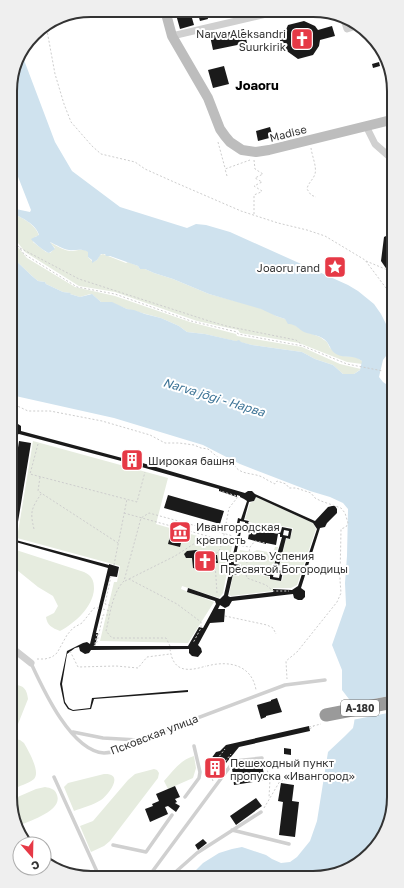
<svg xmlns="http://www.w3.org/2000/svg" width="404" height="888" viewBox="0 0 404 888" font-family="'Golos Text',sans-serif">
<style>
.green{fill:#e6ecdf}
.water{fill:#cfe2ee}
.pier{fill:#fff}
.building{fill:#1a1a1a;fill-rule:evenodd}
.lines{fill:none;stroke-linecap:round;stroke-linejoin:round}
.path{stroke:#cdcdcd;stroke-width:1;stroke-dasharray:2 2;stroke-linecap:butt}
.lane{stroke:#d0d0d0;stroke-width:3.5}
.street{stroke:#d0d0d0;stroke-width:7}
.secondary{stroke:#bdbdbd;stroke-width:10}
.highway{stroke:#9a9a9a;stroke-width:13}
.labels{text-anchor:middle;dominant-baseline:central;stroke-width:4;stroke-linejoin:round;paint-order:stroke}
.shield{fill:#fff;stroke:#707070;stroke-width:1}
.shield-label{font-size:10px;font-weight:bold;fill:#333}
.poi-label{font-size:11px;fill:#333;stroke:#fff;text-anchor:start}
.street-label{font-size:11px;fill:#333;stroke:#fff}
.water-label{font-size:12px;font-style:italic;fill:#3f7597;stroke:#fff}
.quarter-label{font-size:13px;font-weight:bold;fill:#000;stroke:#fff}
.rim{fill:none;stroke:#333;stroke-width:2}
</style>
<rect width="100%" height="100%" fill="#fff"/>
<path class="green" d="M11 213C21 217 36 224 39 236H36L33 242 46 252 50 253 55 248 49 242C56 245 62 250 70 251 76 251 81 248 88 251V257L93 262 97 260 100 255 103 254 126 263 128 262 138 266 140 269H145L154 273 173 279 209 294 254 306 270 312 276 316 285 319 304 331 320 337 327 342 330 348 343 356 356 357 362 361V364L347 362 299 343 240 333 238 330 197 321 115 292 79 286 25 252 11 234Z
M11 239 27 258 75 287 115 296 190 322 236 334 237 336 302 347 340 364 361 369 354 374H343L333 365 315 359 302 352 252 345 205 334 187 332 179 326 161 318 127 309 112 303 101 302 93 295 90 294 80 297 70 294V293L63 292 46 284 45 282 38 281 32 276 11 256Z
M33 441 168 478 156 524 232 546 223 593 219 598 182 586 181 589 214 602 188 643 100 641 114 582H117L120 566 17 538Z
M256 497 313 523 316 529 297 585 291 588H273V591L231 596 229 595 233 575 239 576 240 571 270 577 269 579 282 581 284 571 279 569 286 539H290L293 528 281 526 279 530 249 522V520L245 519 250 503 254 501Z
M275 547H278L273 568H271L270 571 241 566V564L236 563 240 550 253 552 257 550 273 553Z
M13 549 84 572C92 576 94 580 94 589 93 607 75 623 60 631 52 628 47 625 46 617L54 613 58 606 53 596 38 587 12 566Z
M15 685C24 685 27 690 28 699L18 724 13 729 12 686Z
M15 739 20 740 24 743C28 750 41 772 34 779 28 784 19 786 13 789V740Z
M194 756 196 768 193 778 168 789 164 781C173 771 180 760 194 756Z
M154 769 157 770 159 773 158 778 110 841 104 846 91 852 80 826 93 821 128 780 135 774Z
M104 774C125 773 109 794 101 800 93 805 82 808 74 811L64 787 68 783Z
M45 787C51 788 55 789 57 795 63 811 29 821 18 826L13 818V799L36 789Z"/>
<path class="water" d="M21 52 55 142 72 171 120 207 187 228 196 224 206 225 230 232 348 285 358 291 374 304 381 314 392 336V348L383 360 379 377 383 382 392 388 394 803 374 850 334 875 190 876 203 863 219 853 232 849 242 847 266 855 272 859 281 863 290 862 297 857 310 841 317 821 328 752 345 736 353 728 354 723 355 716 352 703 342 690V670L332 645 346 605 345 583 347 556 348 509 343 503 330 497 310 491 240 464 203 445 114 418 11 395V256L32 276 38 281 45 282 46 284 63 292 71 293 70 294 80 297 92 294 101 302H112L127 309 134 310 145 314 161 318 179 326 187 332 205 334 236 341 239 340 241 342 252 345 302 352 315 359 333 365 343 374H354L360 370 362 361C353 354 345 359 336 354 331 351 330 346 327 342 322 335 311 335 304 332 299 329 294 323 288 324L285 319 276 316 261 309 209 294 173 279 154 273 145 269H140L138 266 110 256H106L105 254H101L97 260 92 263V260L88 257V252C81 248 75 251 69 250 62 249 57 245 50 242L55 249 49 253C45 252 33 242 31 239L39 235C36 224 21 217 11 213V208L30 212 31 210 15 169 10 162V85L18 55Z"/>
<path class="pier" d="M393 695V712L352 720 350 704Z"/>
<path class="building" d="M175 11H190L194 25 180 29Z
M197 11H206L208 19 200 21Z
M222 11H233L234 16 227 17V15L224 16Z
M304 21 315 26 318 30 332 26 335 36 320 40 319 46 313 55 298 59 284 49 282 50 280 40 282 39 288 25Z
M244 29 247 43 213 50 210 36Z
M379 62 380 66 373 68 372 64Z
M224 66 229 84 213 88 208 70Z
M270 127 273 137 258 141 256 131Z
M392 233V277L381 261 384 237Z
M15 422 21 426V431L126 459 128 454 140 457 139 462 245 493 248 491H252L255 494 315 521 328 507 332 506H335L337 509V513L327 523 325 527 320 528 301 588 305 591V597L302 600H298L294 598 293 594 232 601 229 606 225 608 220 605 218 609H225L224 622 210 623 198 645 201 648 202 652 198 657 192 656 189 653V649L91 650 89 653 85 654 80 651 79 647 75 648 67 654 62 684 65 702 69 708 73 710 90 708 92 698 188 690V692L94 699 91 709 73 711 68 709 64 703 60 684 67 651 83 643 87 642 90 644 108 568 12 541V539L109 565V564L119 567 117 577 110 576 96 633H98L95 646H188L199 627 203 628 216 604 215 601 187 592 188 588 220 599 224 595 229 573H227L229 563H231L239 529 236 528 238 518 241 519 247 501 244 499 240 497V496L237 495V497L219 491V489L138 466 137 469 124 465 125 462 19 434 14 436 11 449V423ZM256 497 313 523 317 529 298 586 292 590 273 589V592L230 597 228 596 233 574 238 575 239 570 270 576V579L281 581 283 571 278 570 286 538 290 539 292 529 282 527 281 531 248 523 249 521 244 520 249 502 254 501ZM240 521 245 522V525L280 534V537H282L273 569H272L271 572 240 566V565L234 564 242 527 239 526ZM284 530 289 531 288 536 283 535ZM274 572 280 573 279 578 273 577Z
M19 441 31 443 16 534 12 533V487Z
M168 495 224 511 220 524 164 508Z
M250 528 278 534 276 545 266 543V544L248 539Z
M170 536 182 539 180 547 168 544Z
M196 550 198 551 199 554 212 552V555H217L218 563H213L214 570 199 571 198 569 193 568 192 558H186L184 554 187 551Z
M277 698 282 712 266 716V717L261 719 257 705 271 701V700Z
M309 726 310 731 239 747 214 778 208 774V763L216 752 220 751 226 745Z
M284 748 291 749V755L284 754Z
M262 764 265 780 234 785 232 768Z
M281 783 294 785 292 801 299 802 295 837 279 835 283 802 278 801Z
M175 786 180 797 175 799 177 802 175 803 180 806 176 812 168 806 165 807 168 814 150 822 145 809 153 806 152 804 159 801 156 794Z
M256 798 262 806 236 825 230 816Z
M203 839 207 843 198 850 195 845Z"/>
<g class="lines">
<path class="path" d="M46 25 55 74 64 104 71 122 92 146 101 154 135 162 145 169 174 182 241 211 278 223 307 230 325 236 365 260 392 296
M218 142 225 168
M311 148C312 156 317 167 315 174 313 180 308 183 307 189L311 195 316 197
M254 160 255 169 263 174 255 178 262 182 254 186 262 191 261 192 254 195V215
M227 176 225 169 250 160
M11 236 24 254 77 287 115 294 191 321 237 332 238 334 303 346 347 364 383 371
M20 248 79 279 206 320 226 326 296 340 302 345
M366 261 390 271 392 274
M11 403 28 411H50L102 421 150 435 165 443H179L194 445 201 448 208 449 221 460 234 465C241 476 254 472 264 478 267 480 271 482 275 484L277 481 286 484 289 488H296L311 493 315 498 321 501 341 508 345 513 348 523 346 527 341 529 340 580 341 593 337 602 297 652 286 661 287 679
M38 444 30 474 137 502 145 472
M40 477 38 491 118 543
M124 513 236 544
M34 529C30 512 31 509 41 494
M238 545 249 547
M212 562 216 561 215 555 220 549 223 540 229 508 237 498V496L220 491
M215 563 217 593
M114 565 127 499
M246 567 250 547 255 541 265 543
M245 571 247 578 266 585 273 591H289
M111 576 105 604 112 606
M129 579 175 556 206 536
M125 581 129 579 177 604 201 622V628L193 643
M103 609 110 611
M225 616 267 625 273 628 276 634
M95 644 97 633
M94 646 97 642 103 615H108
M170 646 166 638H112L106 631C110 615 112 593 124 581L141 518 149 513 233 536
M170 649C173 672 187 672 206 666
M70 651 78 667 116 666 138 668 147 657 170 654
M37 659H45L52 657 57 653 67 635 73 628 82 623 94 608H99
M207 666C229 660 252 665 256 690
M309 727 321 724
M310 729 314 726
M265 763 270 779 269 798
M213 777 231 754
M213 781 211 776V767L225 749
M264 808 280 781 305 778"/>
<path class="lane" d="M243 11 245 19
M31 663C43 689 71 751 104 753 116 753 129 745 139 740L285 685 325 680
M73 732 103 738 138 740
M54 777 99 876
M185 797 199 778 200 772 194 746
M232 830 289 844
M113 845 146 852 172 815
M149 876 234 761 262 758
M171 876 197 853 261 812"/>
<path class="street" d="M344 20 347 29 356 26
M172 36 279 11
M366 126 375 144 391 158
M392 371 390 372 392 374
M12 648 31 663"/>
<path class="secondary" d="M165 10 172 36 208 98 220 129 225 136 230 142 242 150 256 152 269 150 391 120"/>
<path class="highway" d="M326 715 393 702"/>
</g>
<defs>
<g id="church-square" transform="scale(1.15)"><rect x="-9" y="-9" width="18" height="18" rx="4" fill="#e63946" stroke="#fff"/><path d="M-1.2-6h2.4v3.5h3.3v2.4h-3.3V6h-2.4V-.1h-3.3v-2.4h3.3Z" fill="#fff"/></g>
<g id="sight-square" transform="scale(1.15)"><rect x="-9" y="-9" width="18" height="18" rx="4" fill="#e63946" stroke="#fff"/><path d="M0-6L1.8-2.2L6-1.7L2.9 1.2L3.7 5.4L0 3.3L-3.7 5.4L-2.9 1.2L-6-1.7L-1.8-2.2Z" fill="#fff"/></g>
<g id="building-square" transform="scale(1.15)"><rect x="-9" y="-9" width="18" height="18" rx="4" fill="#e63946" stroke="#fff"/><path d="M-4-6H4V6H1V3H-1V6H-4ZM-2.5-4.3h1.7v1.8h-1.7ZM.8-4.3h1.7v1.8H.8ZM-2.5-1h1.7V.8h-1.7ZM.8-1h1.7V.8H.8Z" fill="#fff"/></g>
<g id="museum-square" transform="scale(1.15)"><rect x="-9" y="-9" width="18" height="18" rx="4" fill="#e63946" stroke="#fff"/><path d="M0-6L6-3V-2H-6V-3ZM-5-1h2V3h-2ZM-1-1h2V3h-2ZM3-1h2V3H3ZM-6 4H6V6H-6Z" fill="#fff"/></g>
</defs>
<g fill-rule="evenodd">
<use href="#church-square" x="302" y="39"/>
<use href="#sight-square" x="335" y="267"/>
<use href="#building-square" x="132" y="460"/>
<use href="#museum-square" x="180" y="532"/>
<use href="#church-square" x="205" y="561"/>
<use href="#building-square" x="215" y="768"/>
</g>
<g class="labels">
<rect class="shield" x="341" y="700" width="38" height="16" rx="3"/>
<g class="shield-label">
<text x="360" y="708">А-180</text>
</g>
<g class="poi-label">
<text x="286" y="33" text-anchor="end">Narva Aleksandri<tspan x="286" dy="13">Suurkirik</tspan></text>
<text x="320" y="267" text-anchor="end">Joaoru rand</text>
<text x="148" y="460">Широкая башня</text>
<text x="196" y="526">Ивангородская<tspan x="196" dy="13">крепость</tspan></text>
<text x="220" y="555">Церковь Успения<tspan x="220" dy="13">Пресвятой Богородицы</tspan></text>
<text x="230" y="762">Пешеходный пункт<tspan x="230" dy="13">пропуска «Ивангород»</tspan></text>
</g>
<g class="street-label">
<text transform="translate(288 133) rotate(-14)">Madise</text>
<text transform="translate(154 734) rotate(-21)">Псковская улица</text>
</g>
<g class="water-label">
<text transform="translate(214 397) rotate(17)">Narva jõgi - Нарва</text>
</g>
<g class="quarter-label">
<text x="257" y="85">Joaoru</text>
</g>
</g>
<path d="M0 0H404V888H0ZM91 17H313A74 74 0 0 1 387 91V797A74 74 0 0 1 313 871H91A74 74 0 0 1 17 797V91A74 74 0 0 1 91 17Z" fill="#efefef" fill-rule="evenodd"/>
<path class="rim" d="M91 17H313A74 74 0 0 1 387 91V797A74 74 0 0 1 313 871H91A74 74 0 0 1 17 797V91A74 74 0 0 1 91 17Z"/>
<g transform="translate(32 856) rotate(160)"><circle r="19" fill="#ffffff" stroke="#adadad"/>
<path d="M0-3L7 15L0 10L-7 15Z" fill="#e63946"/>
<text y="-6" font-size="11" font-weight="bold" text-anchor="middle" fill="#333333">С</text>
</g>
</svg>
